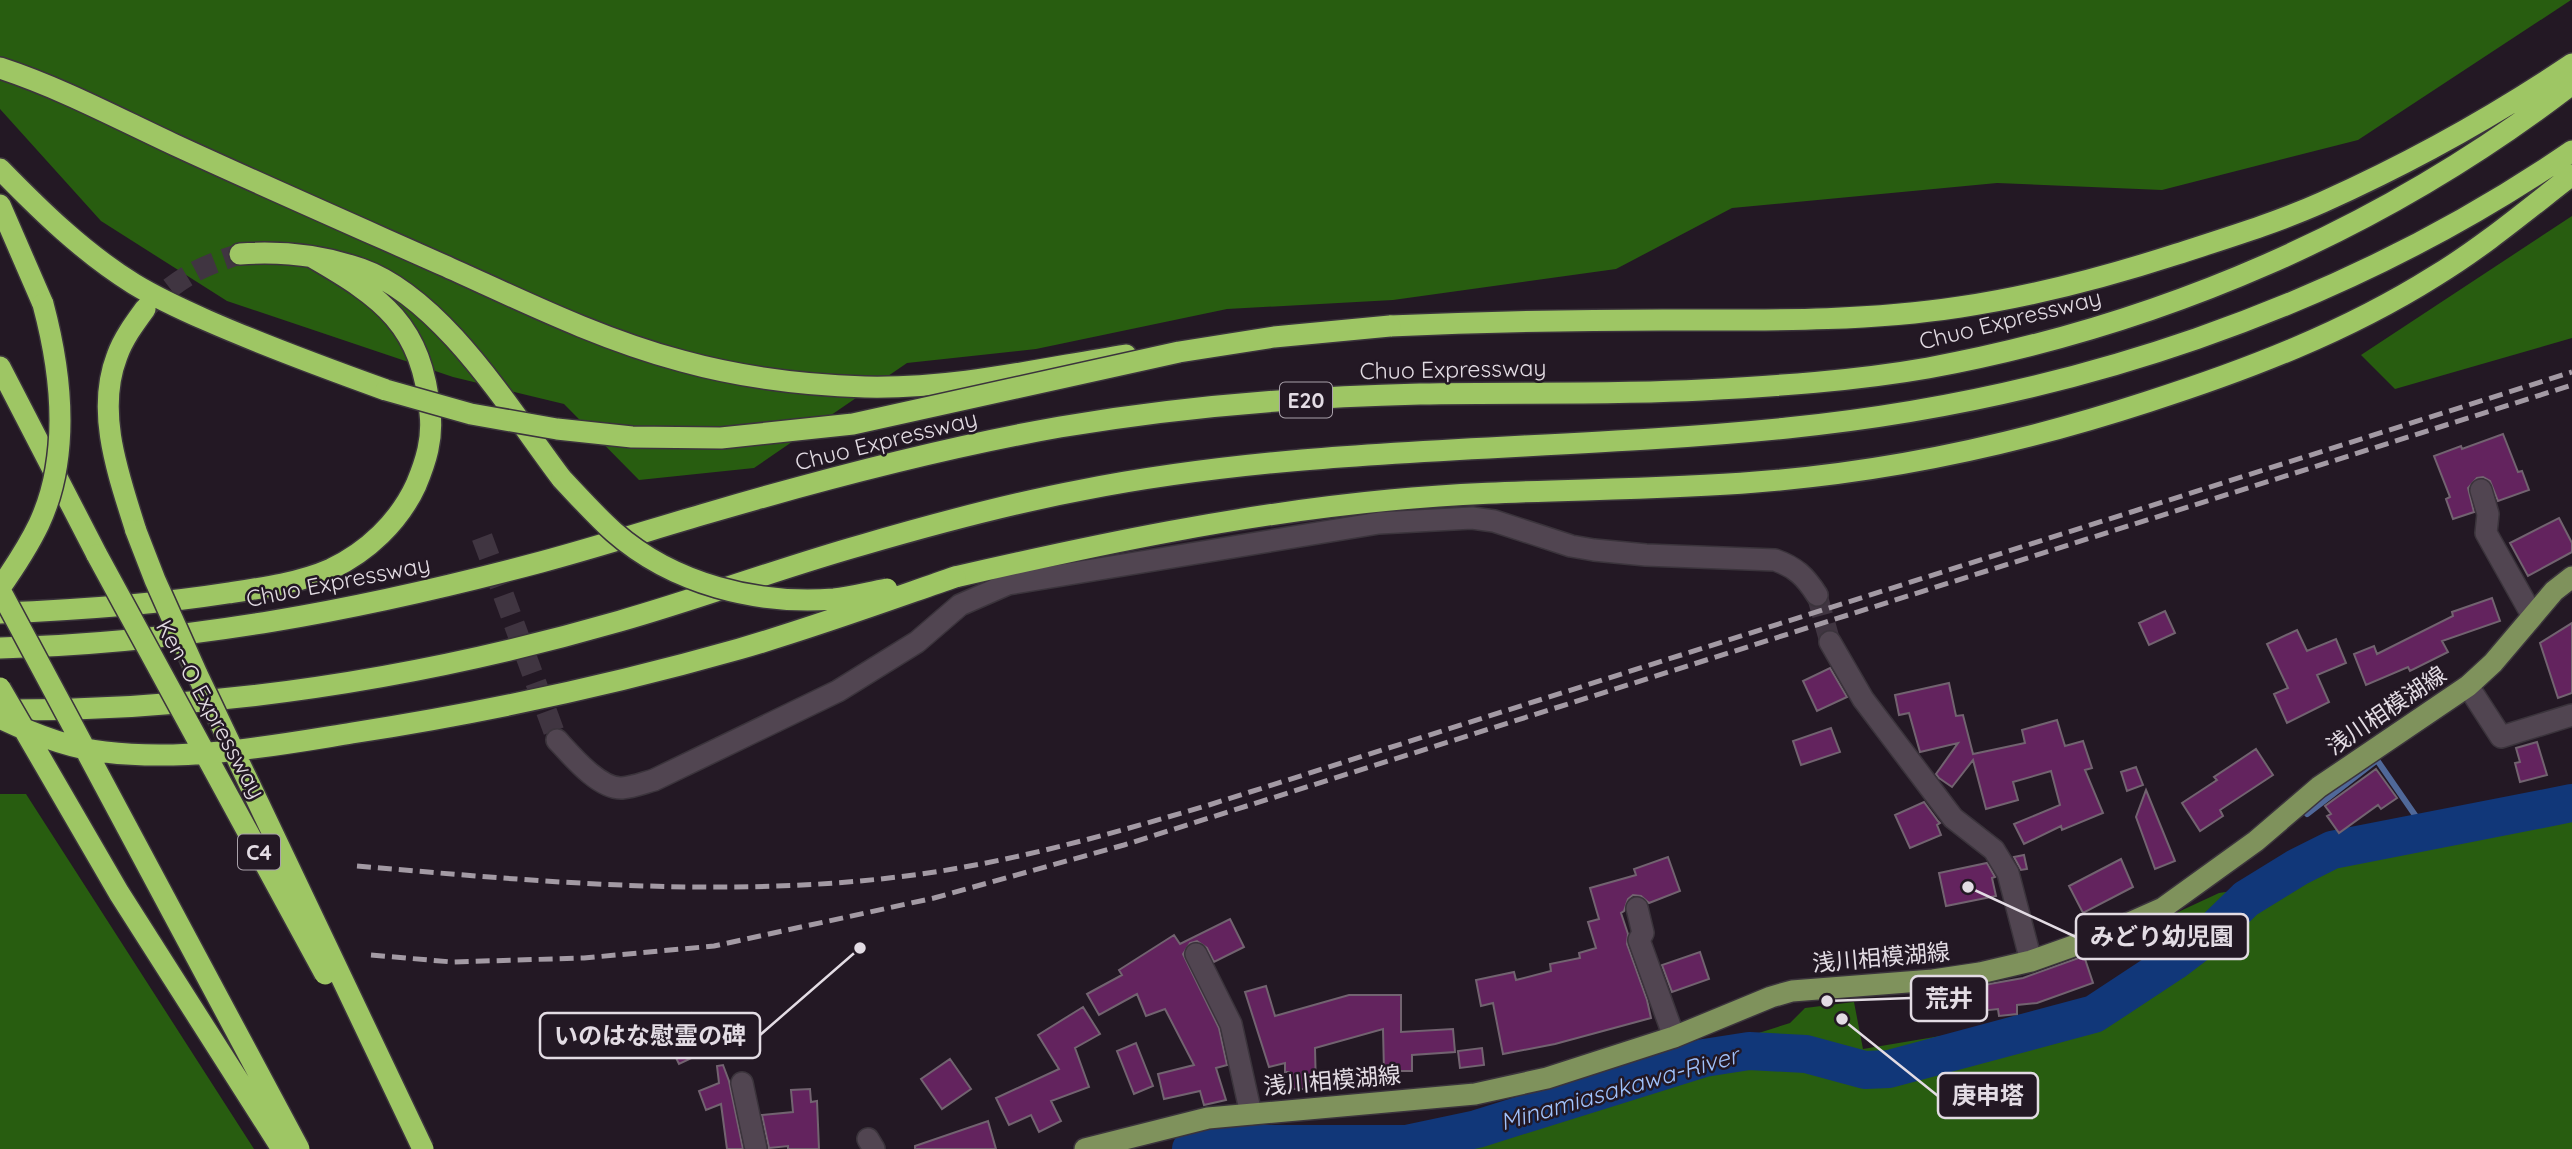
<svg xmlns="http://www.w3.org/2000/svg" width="2572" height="1149" viewBox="0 0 2572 1149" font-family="Quicksand,'Noto Sans JP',sans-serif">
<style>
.forest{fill:#285d10}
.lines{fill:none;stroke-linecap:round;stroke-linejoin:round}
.stream{stroke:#506899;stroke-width:6}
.river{stroke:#113779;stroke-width:38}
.building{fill:#63235e;stroke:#726370;stroke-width:2}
.minor-tunnel{stroke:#403541;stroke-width:21;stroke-dasharray:21 10;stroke-linecap:butt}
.highway-tunnel{stroke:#403541;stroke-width:21;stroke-dasharray:21 10;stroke-linecap:butt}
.minor-casing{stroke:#3b343c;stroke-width:24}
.major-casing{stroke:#3b343c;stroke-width:24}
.highway-casing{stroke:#3b343c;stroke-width:24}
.minor{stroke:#514551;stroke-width:21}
.major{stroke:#7f925c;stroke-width:21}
.highway{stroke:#9ec664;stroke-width:21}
.rail{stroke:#a39aa4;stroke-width:5;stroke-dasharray:14 7;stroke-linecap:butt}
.highway-bridge-casing{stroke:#3b343c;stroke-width:24;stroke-linecap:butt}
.highway-bridge{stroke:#9ec664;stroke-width:21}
.labels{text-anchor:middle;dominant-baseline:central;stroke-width:5;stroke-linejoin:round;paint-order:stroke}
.shield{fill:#231824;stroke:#a9a1aa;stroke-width:2}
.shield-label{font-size:21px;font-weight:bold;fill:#e3dce4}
.street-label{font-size:23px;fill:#e3dce4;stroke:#231824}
.water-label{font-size:24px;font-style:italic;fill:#a0c2fc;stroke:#231824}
.leader{fill:none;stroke:#e3dce4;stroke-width:2.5}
.callout-dot{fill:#e3dce4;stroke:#231824;stroke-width:2.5}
.callout{fill:#231824;stroke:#e3dce4;stroke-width:2.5}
.callout-label{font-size:24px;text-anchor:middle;font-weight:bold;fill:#e3dce4}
</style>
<rect width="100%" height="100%" fill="#231824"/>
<path class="forest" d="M0 0H2571L2358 140 2162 190 1997 183 1732 208 1616 269 1393 300 1227 309 1036 349 907 363 754 468 639 480 564 404 453 377 227 301 101 221 0 109Z
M2572 216V338L2395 389 2361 355Z
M0 794H26L254 1149H0Z
M2572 820V1149H1393L1790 1023 1805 1008 1854 1002 1863 1049 2036 1020 2098 998 2158 964 2176 913 2219 893 2290 882 2363 853 2432 844Z"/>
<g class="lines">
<path class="stream" d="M2307 814 2377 760 2426 831"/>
<path class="river" d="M1191 1149 1241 1144H1406L1477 1129 1704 1058 1749 1051 1806 1054 1865 1070 1889 1069 2094 1014 2173 962 2210 934 2246 899 2298 867 2332 850 2572 803"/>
</g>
<path class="building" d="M2503 434 2518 472 2522 471 2529 490 2498 501 2490 481 2483 477 2477 478 2468 488 2474 512 2453 519 2446 499 2450 497 2434 456 2461 446 2462 449Z
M2559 518 2572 543V552L2528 576 2510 543Z
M2492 598 2500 621 2442 641 2448 652 2410 671 2408 667 2366 685 2354 654 2374 646 2377 654 2453 616 2452 612Z
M2165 611 2175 633 2149 645 2139 623Z
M2572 623V693L2558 698 2540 643Z
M2297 630 2307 651 2336 639 2346 663 2317 675 2329 702 2287 723 2274 694 2288 688 2267 644Z
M1830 668 1847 697 1817 711 1803 681Z
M1949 683 1956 716 1963 715 1973 754 2025 743 2022 730 2057 720 2065 746 2083 741 2092 768 2085 770 2103 813 2062 830 2061 826 2024 844 2014 824 2060 805 2051 771 2013 782 2018 800 1986 809 1973 760 1952 787 1939 778 1936 774 1958 743 1920 752 1909 713 1899 715 1895 695Z
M1831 728 1840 752 1801 765 1793 741Z
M2537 742 2547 775 2520 782 2515 763 2520 762 2516 748Z
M2256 749 2273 775 2220 810 2223 816 2200 831 2182 803 2217 780 2214 777Z
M2136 767 2143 785 2127 791 2121 772Z
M2376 769 2397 798 2381 809 2378 805 2339 833 2327 816 2331 814 2325 806Z
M2146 790 2175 861 2155 869 2136 817Z
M1924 802 1938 821 1940 823 1937 825 1941 835 1910 848 1895 815Z
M2024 855 2027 869 2021 870 2014 857Z
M1668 857 1680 891 1649 903 1641 896 1633 895 1628 899 1624 911 1621 913 1628 934 1627 944 1647 1000 1651 1018 1555 1044 1503 1054 1493 1003 1481 1006 1476 980 1514 972 1516 980 1551 971 1550 964 1580 958 1579 953 1596 948 1588 922 1599 919 1590 888 1636 875 1634 869Z
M2121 859 2133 887 2083 913 2069 886Z
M1987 863 1995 877 1992 878 1996 896 1946 906 1939 873Z
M1230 919 1244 947 1214 962 1207 948 1197 941 1190 943 1183 954 1219 1028 1227 1065 1216 1068 1226 1100 1204 1105 1200 1091 1164 1099 1158 1074 1194 1065 1165 1009 1146 1016 1137 994 1099 1015 1087 994 1122 975 1119 970 1174 935 1180 944Z
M1700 952 1709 979 1672 992 1662 965Z
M2084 956 2093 983 2037 1003 2017 1005V1014L1999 1016 1998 1009 1952 1014 1950 991 2023 978Z
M1266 986 1275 1016 1349 995H1401V1032L1453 1029 1455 1052 1412 1055V1071H1384L1383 1029 1315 1048 1316 1089H1289V1072H1285V1063L1269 1067 1245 992Z
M1083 1007 1100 1034 1075 1048 1089 1087 1051 1101 1061 1121 1039 1132 1031 1115 1009 1125 996 1098 1059 1069 1038 1035Z
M691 1013 695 1022 704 1018 717 1046 679 1064 661 1027Z
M1136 1043 1153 1086 1134 1094 1117 1051Z
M1482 1048 1484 1065 1460 1068 1458 1051Z
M950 1059 971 1089 942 1109 921 1079Z
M723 1065 729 1081 743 1149H727L721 1104 706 1110 699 1091 719 1083 717 1066Z
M810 1089 811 1102 817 1101 819 1149H788V1146L769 1148 762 1115 793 1112 791 1090Z
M988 1121 996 1149H915V1146Z"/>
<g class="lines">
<path class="minor-tunnel" d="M482 537 557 740
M1817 595 1830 642"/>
<path class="highway-tunnel" d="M146 308C181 277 196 268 240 254"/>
<g class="minor-casing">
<path id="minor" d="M2481 490 2488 514 2486 533 2532 615
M1830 642 1863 699 1953 818 1994 850 2008 873 2031 961
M2468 686 2501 737 2572 715
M557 740C571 755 599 789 622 788 633 787 643 783 654 780L838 691 917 642 960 605 1008 584 1379 523 1472 518 1494 521 1571 546 1594 550 1646 555 1775 560C1795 567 1805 576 1817 595
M1637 908 1643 933 1639 940 1674 1037
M1196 954 1231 1024 1251 1114
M742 1083 756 1149
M868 1139 874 1149"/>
</g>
<g class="major-casing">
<path id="major" d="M1085 1149 1208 1118 1475 1094 1547 1078 1674 1037 1771 997 1792 991 1933 980 1980 973 2031 961 2093 939 2163 908 2256 841 2319 787 2468 686 2493 663 2554 591 2572 577"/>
</g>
<g class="highway-casing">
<path id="highway" d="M0 68C61 88 117 118 175 145 264 186 353 225 443 265 521 300 599 339 682 361 740 377 804 385 865 387 955 389 1038 369 1126 355
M0 169C41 211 84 253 134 284 157 298 181 309 206 320 265 346 325 368 386 390
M0 205 43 304
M240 254C281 251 321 255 361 269 443 298 511 412 562 479
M1390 326C1481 322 1571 320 1663 320 1761 320 1862 322 1960 307 2034 296 2106 277 2177 254 2226 238 2276 223 2323 202 2410 163 2493 117 2572 64
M0 367 97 555
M136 531C119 476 95 413 117 356 123 339 134 324 145 309
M955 577C1099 544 1242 514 1390 500 1512 488 1634 492 1756 482 1889 472 2021 443 2147 402 2247 370 2346 332 2435 276 2483 247 2528 209 2572 175
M0 613C76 610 152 605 228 593 262 588 299 583 331 569 367 552 399 522 416 485 426 461 433 439 430 413 422 325 383 298 312 257
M0 648C187 643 361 610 541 562 597 547 653 529 708 513 824 479 941 448 1060 427 1178 407 1300 397 1420 394 1514 392 1608 395 1702 390 1777 386 1854 381 1928 368 2162 325 2384 229 2572 84
M0 710C209 711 419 679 620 621 701 598 780 568 862 545 934 524 1008 504 1082 490 1315 444 1552 452 1787 428 2066 400 2339 310 2572 151"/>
</g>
<use href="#minor" class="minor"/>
<use href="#major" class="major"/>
<use href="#highway" class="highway"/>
<path class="rail" d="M357 866C544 882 734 900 921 874 1020 860 1114 833 1209 805L2572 372
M371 955 452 962 584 958 714 946 934 898 1124 845 2572 385"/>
<g class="highway-bridge-casing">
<path id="highway-bridge" d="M386 390 471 414 557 429 632 437 721 438 853 424 1179 352 1274 337 1390 326
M562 479C579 497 596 516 614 532 673 584 757 605 834 599 852 597 870 592 887 589
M136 531 155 580 197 674 423 1149
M97 555 325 974
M0 588C14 568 28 547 39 524 71 455 62 375 43 304
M0 590 299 1149
M0 688 119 893 282 1149
M0 718C33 734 69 748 105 752 187 762 271 746 352 733 482 713 612 685 739 649 812 628 883 602 955 577"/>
</g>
<use href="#highway-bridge" class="highway-bridge"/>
</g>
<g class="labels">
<g class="shield">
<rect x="1280" y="382.5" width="52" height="35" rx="5"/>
<rect x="238" y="834.5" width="42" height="35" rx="5"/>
</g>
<g class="shield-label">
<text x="1306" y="400">E20</text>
<text x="259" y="852">C4</text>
</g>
<g class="street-label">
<text transform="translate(2010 319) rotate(-14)">Chuo Expressway</text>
<text transform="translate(1453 369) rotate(-1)">Chuo Expressway</text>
<text transform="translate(886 440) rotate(-14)">Chuo Expressway</text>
<text transform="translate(338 581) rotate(-11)">Chuo Expressway</text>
<text transform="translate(211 709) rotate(61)">Ken-O Expressway</text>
<text transform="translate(2386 710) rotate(-34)">浅川相模湖線</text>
<text transform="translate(1881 957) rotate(-5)">浅川相模湖線</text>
<text transform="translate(1332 1080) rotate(-5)">浅川相模湖線</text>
</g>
<g class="water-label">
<text transform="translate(1619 1088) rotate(-16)">Minamiasakawa-River</text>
</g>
</g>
<path class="leader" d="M1968 887L2076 937M1827 1001L1911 998M860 948L760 1035M1842 1019L1938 1096"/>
<g class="callout-dot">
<circle cx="1968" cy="887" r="7"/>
<circle cx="1827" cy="1001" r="7"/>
<circle cx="860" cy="948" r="7"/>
<circle cx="1842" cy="1019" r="7"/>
</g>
<g class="callout">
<rect x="2076" y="914" width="172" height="45" rx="7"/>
<rect x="1911" y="976" width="76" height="45" rx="7"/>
<rect x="540" y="1013" width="220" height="45" rx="7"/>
<rect x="1938" y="1073" width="100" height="45" rx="7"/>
</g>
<g class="callout-label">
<text x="2162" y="945">みどり幼児園</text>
<text x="1949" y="1007">荒井</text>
<text x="650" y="1044">いのはな慰霊の碑</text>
<text x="1988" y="1104">庚申塔</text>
</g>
</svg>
